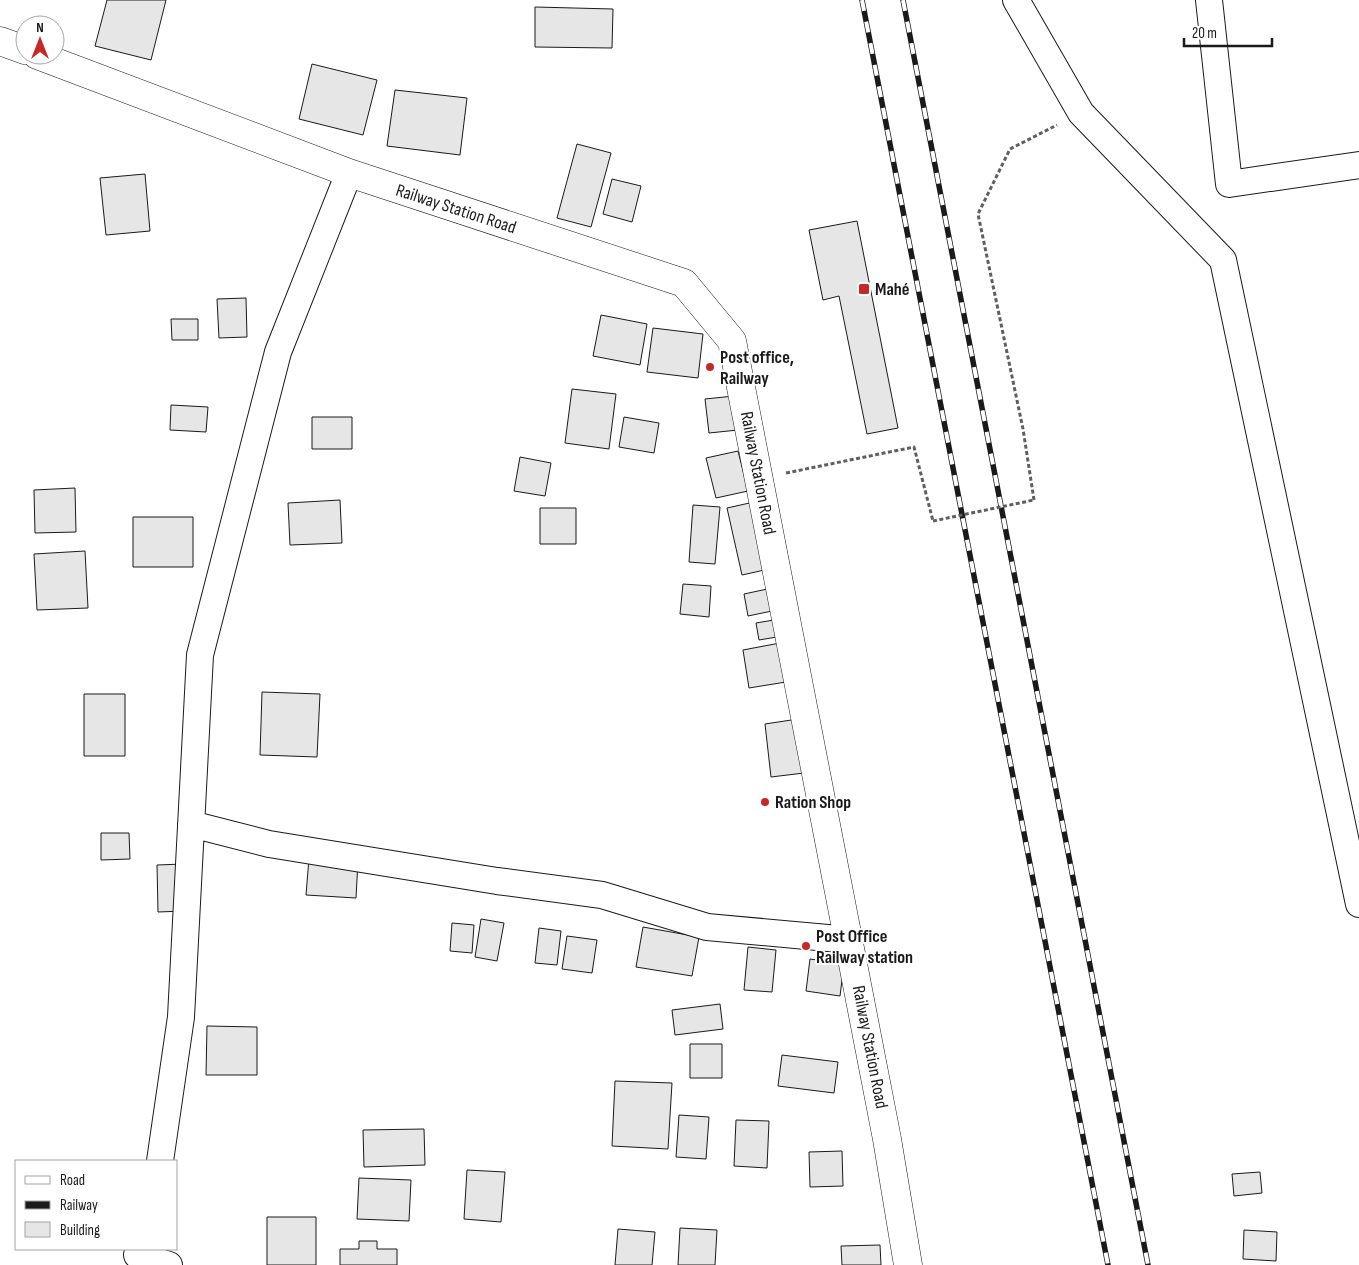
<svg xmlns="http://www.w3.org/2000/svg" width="1359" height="1265" viewBox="0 0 1359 1265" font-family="'Sofia Sans Condensed',sans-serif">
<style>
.building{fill:#e6e6e6;stroke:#1a1a1a}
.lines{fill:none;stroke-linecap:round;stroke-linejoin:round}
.minor-casing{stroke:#1a1a1a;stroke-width:28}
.tertiary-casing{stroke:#1a1a1a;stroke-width:29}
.path{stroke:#5f5f5f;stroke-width:3;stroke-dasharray:4 2.5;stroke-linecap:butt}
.minor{stroke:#fff;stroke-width:26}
.tertiary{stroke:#fff;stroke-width:28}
.rail-casing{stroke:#1a1a1a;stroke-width:5.5}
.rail{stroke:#fff;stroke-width:4;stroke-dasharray:11;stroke-linecap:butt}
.path-bridge{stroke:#5f5f5f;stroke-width:3;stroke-dasharray:4 2.5;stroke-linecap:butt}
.poi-dot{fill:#c62828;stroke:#fff;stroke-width:2}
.labels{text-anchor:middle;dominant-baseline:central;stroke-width:4;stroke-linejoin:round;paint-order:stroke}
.street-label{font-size:18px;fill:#1a1a1a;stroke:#fff}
.poi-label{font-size:18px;font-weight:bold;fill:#1a1a1a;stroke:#fff;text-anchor:start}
</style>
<rect width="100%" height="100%" fill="#fff"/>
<path class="building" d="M107 0H166L151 60 95 46Z
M535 7 613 9 612 48 535 47Z
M312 64 377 80 363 135 299 119Z
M395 90 467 98 460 155 387 146Z
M577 144 611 153 591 227 557 218Z
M145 174 150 231 106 235 100 178Z
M612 179 641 186 632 222 603 214Z
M857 221 898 428 867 434 839 296 823 300 809 230Z
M246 298 247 337 219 338 217 299Z
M601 315 647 324 640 365 593 356Z
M171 319H198V340H172Z
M653 328 703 334 698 378 647 372Z
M572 389 616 394 609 449 565 443Z
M734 396 738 430 709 433 705 399Z
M171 405 208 407 206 432 170 430Z
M312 417H352V449H312Z
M624 417 659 423 654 453 619 447Z
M738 451 748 491 716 498 706 458Z
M520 457 551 463 545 496 514 491Z
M75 488 76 532 35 533 34 490Z
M340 500 342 543 290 545 288 503Z
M754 502 769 569 742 575 727 508Z
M693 505 720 507 715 564 689 562Z
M540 508H576V544H540Z
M133 517H193V567H133Z
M85 551 88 608 37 610 34 554Z
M683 584 711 586 709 617 680 614Z
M772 588 777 610 748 616 744 594Z
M780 619 783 636 759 640 756 623Z
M780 643 786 682 749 688 743 650Z
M262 692 320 694 317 757 260 755Z
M84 694H125V756H84Z
M798 719 804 773 771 777 765 724Z
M101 833H129L130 859 101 860Z
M309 858 358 861 356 898 306 895Z
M183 864 184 911 158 912 157 865Z
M481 919 504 923 497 961 475 957Z
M452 923 474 925 472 953 450 951Z
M643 927 699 937 692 976 636 967Z
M539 928 561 931 557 965 535 963Z
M567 936 597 940 592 973 562 969Z
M748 947 776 950 772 992 744 990Z
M810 959 844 964 840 996 806 991Z
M720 1004 723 1029 675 1035 672 1010Z
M207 1026 257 1027V1075H206Z
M690 1044H722V1078H690Z
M782 1055 838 1062 834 1093 778 1086Z
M615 1081 672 1083 668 1149 612 1146Z
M679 1115 709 1117 706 1159 676 1157Z
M736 1120 769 1121 767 1168 734 1166Z
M424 1129 425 1165 364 1167 363 1130Z
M842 1151 843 1186 810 1187 809 1152Z
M467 1170 505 1172 501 1222 464 1219Z
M1260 1172 1262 1193 1234 1196 1232 1174Z
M359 1178 411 1180 409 1221 357 1219Z
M267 1217H316V1265H267Z
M680 1228 717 1230 715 1265H678Z
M618 1229 655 1232 652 1265H615Z
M1244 1230 1277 1232 1276 1261 1243 1259Z
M359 1241H377V1249H397V1265H340V1249H359Z
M880 1245 881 1265H842L841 1246Z"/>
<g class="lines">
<g class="minor-casing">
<path id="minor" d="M1016 0 1081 113 1223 260 1359 904
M1209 0 1229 184 1359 165
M191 824 269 844 497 881 602 895 707 927 850 940
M160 1161 181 1017 200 655 278 352 349 173
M137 1255 169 1265"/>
</g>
<g class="tertiary-casing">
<path id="tertiary" d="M0 41 25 50
M37 55 349 173 684 283 732 341 887 1139 908 1265"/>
</g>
<path class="path" d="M786 473 914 447 933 521
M1034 500 1023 429 978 214 1010 149 1057 125"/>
<use href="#minor" class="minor"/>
<use href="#tertiary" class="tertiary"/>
<g class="rail-casing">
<path id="rail" d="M862 0 1108 1265
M903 0 1148 1265"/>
</g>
<use href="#rail" class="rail"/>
<path class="path-bridge" d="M933 521 1034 500"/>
</g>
<g class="poi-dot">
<rect x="858" y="283" width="12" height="12" rx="2.5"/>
<circle cx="710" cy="367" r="5"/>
<circle cx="765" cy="802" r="5"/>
<circle cx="806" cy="946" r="5"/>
</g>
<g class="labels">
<g class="street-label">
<text transform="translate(456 209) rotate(18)">Railway Station Road</text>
<text transform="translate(758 473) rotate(79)">Railway Station Road</text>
<text transform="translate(870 1047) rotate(79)">Railway Station Road</text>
</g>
<g class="poi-label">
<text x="875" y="289">Mahé</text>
<text x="720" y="357">Post office,<tspan x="720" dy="21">Railway</tspan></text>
<text x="775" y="802">Ration Shop</text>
<text x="816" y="936">Post Office<tspan x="816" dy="21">Railway station</tspan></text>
</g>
</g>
<rect x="15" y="1160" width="162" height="90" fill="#ffffff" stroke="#a3a3a3"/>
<rect x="25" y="1176" width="25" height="8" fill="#ffffff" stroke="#a3a3a3"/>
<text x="60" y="1185" font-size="15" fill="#1a1a1a">Road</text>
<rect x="25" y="1201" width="25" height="8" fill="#1a1a1a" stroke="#a3a3a3"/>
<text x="60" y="1210" font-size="15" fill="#1a1a1a">Railway</text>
<rect x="25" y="1222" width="25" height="15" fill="#e6e6e6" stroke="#a3a3a3"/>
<text x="60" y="1235" font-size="15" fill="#1a1a1a">Building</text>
<g transform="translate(40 40)"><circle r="24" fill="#ffffff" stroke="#a3a3a3"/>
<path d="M0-4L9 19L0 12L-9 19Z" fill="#c62828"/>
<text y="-8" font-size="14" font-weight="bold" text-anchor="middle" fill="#1a1a1a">N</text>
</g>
<path d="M1184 38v8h88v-8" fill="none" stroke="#1a1a1a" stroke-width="2.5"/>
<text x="1192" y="38" font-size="15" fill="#1a1a1a" stroke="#ffffff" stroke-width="4" paint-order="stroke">20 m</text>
</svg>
